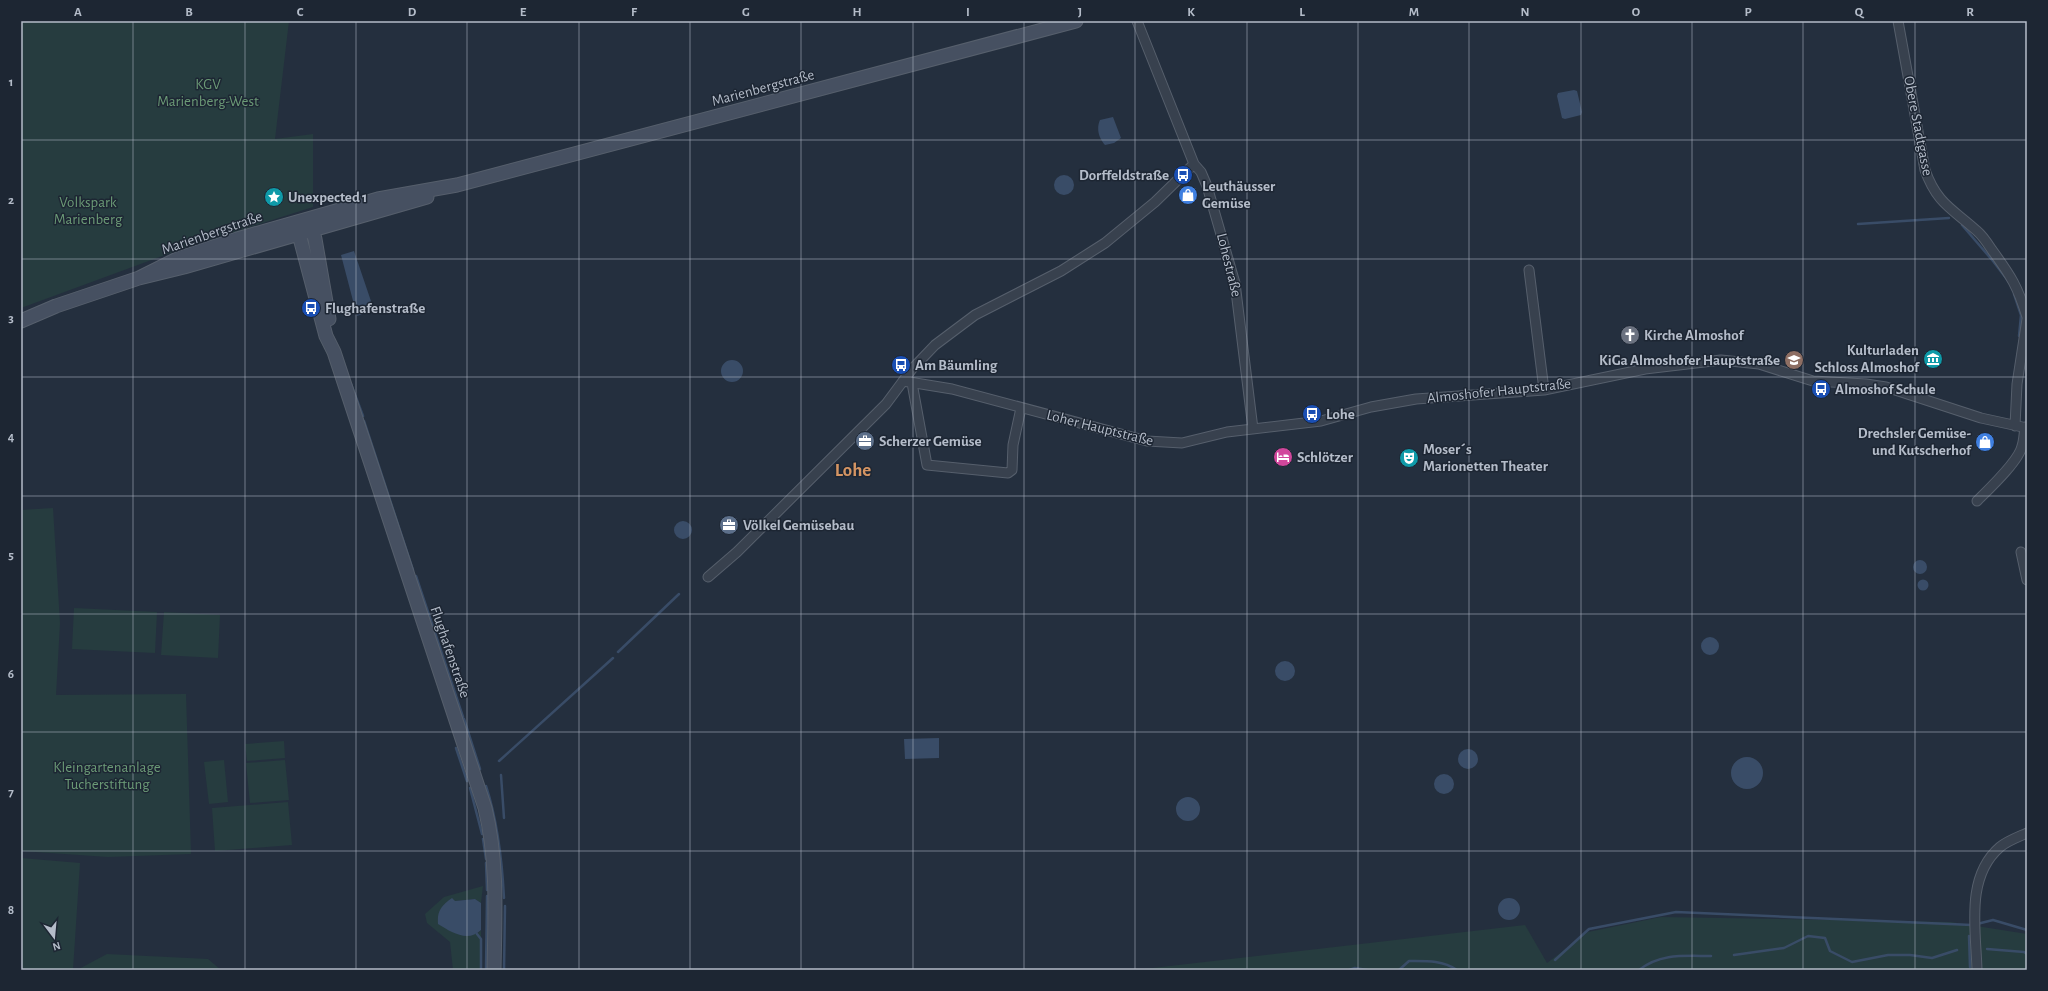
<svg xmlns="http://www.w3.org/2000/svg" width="2048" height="991" viewBox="0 0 2048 991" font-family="'Alegreya Sans',sans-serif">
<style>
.green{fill:#263c3f}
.water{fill:#394c67}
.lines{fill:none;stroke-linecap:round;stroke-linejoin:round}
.stream{stroke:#394c67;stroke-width:2.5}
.street-casing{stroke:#565f6c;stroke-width:11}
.secondary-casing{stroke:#565f6c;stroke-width:15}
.street{stroke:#38414e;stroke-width:9}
.secondary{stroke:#465061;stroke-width:13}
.grid{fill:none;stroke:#b4bcc9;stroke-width:1;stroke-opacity:0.55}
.labels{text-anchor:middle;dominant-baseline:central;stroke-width:3;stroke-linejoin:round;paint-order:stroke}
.park-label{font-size:15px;fill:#6b9a76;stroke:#1d2633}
.street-label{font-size:15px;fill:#b4bcc9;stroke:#1d2633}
.poi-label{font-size:15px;font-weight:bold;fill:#b4bcc9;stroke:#1d2633;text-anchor:start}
.district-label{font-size:19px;font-weight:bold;fill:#d59563;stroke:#1d2633}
.neatline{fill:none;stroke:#b4bcc9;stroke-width:1.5}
.grid-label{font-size:13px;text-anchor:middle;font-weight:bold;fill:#b4bcc9}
</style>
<rect width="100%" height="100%" fill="#242f3e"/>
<path class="green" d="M21 21H289L275 139 313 134V207L184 248 21 308Z
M53 508 60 623 56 695 186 694 191 854 108 857 21 851V510Z
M74 608 157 612 155 653 72 649Z
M164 612 220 615 218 658 161 655Z
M284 741 285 758 247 761 245 744Z
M224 760 228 802 209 804 204 762Z
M285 760 289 800 250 803 246 763Z
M288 802 292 845 215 851 212 808Z
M21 858 80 863 73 970H21Z
M483 886 481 903 475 899 455 901 477 934 481 930V970H453L450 942 427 923 425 914 444 897Z
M1661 917 1951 922 2027 934V970H1135L1525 925 1547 963 1588 932Z
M107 954 208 959 221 970H77Z"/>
<path class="water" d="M1574 90 1577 91 1582 112 1581 115 1565 119 1562 118 1557 96 1558 93Z
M1113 117 1121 138 1114 143 1105 145C1099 138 1096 129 1100 120Z
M1054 185a10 10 0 1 1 20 0a10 10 0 1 1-20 0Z
M354 251 374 310 357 316 341 255Z
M721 371a11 11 0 1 1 22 0a11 11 0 1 1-22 0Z
M674 530a9 9 0 1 1 18 0a9 9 0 1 1-18 0Z
M1913 567a7 7 0 1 1 14 0a7 7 0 1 1-14 0Z
M1917.5 585a5.5 5.5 0 1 1 11 0a5.5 5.5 0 1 1-11 0Z
M1701 646a9 9 0 1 1 18 0a9 9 0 1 1-18 0Z
M1275 671a10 10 0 1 1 20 0a10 10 0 1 1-20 0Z
M939 738V758L905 759 904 739Z
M1458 759a10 10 0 1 1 20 0a10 10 0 1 1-20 0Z
M1731 773a16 16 0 1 1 32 0a16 16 0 1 1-32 0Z
M1434 784a10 10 0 1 1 20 0a10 10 0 1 1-20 0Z
M1176 809a12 12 0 1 1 24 0a12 12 0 1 1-24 0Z
M452 898 455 901 475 899 481 903V930C468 943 451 932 438 924 437 911 441 906 452 898Z
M1498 909a11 11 0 1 1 22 0a11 11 0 1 1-22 0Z"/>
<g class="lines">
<path class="stream" d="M1858 224 1949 218
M1962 225 1993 261 2009 282
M2014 294 2021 315 2019 336
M351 384 363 416
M364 421 413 570
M416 576 463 717
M618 652 679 594
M464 719 480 769
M456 748 467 781
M499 761 613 658
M501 775 504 818
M486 786C498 823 502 859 504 898
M470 788 482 834
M483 839 486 859
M486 863 487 890
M1977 924 1993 920 2027 930
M477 934 481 939V970
M1969 936 1970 967
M1987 949 2024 952 2027 954
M1734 955 1784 948 1808 936 1825 938 1830 951 1852 962 1888 955H1910L1932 958 1957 950
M1555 960 1589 929 1676 912 1972 925
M486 970 487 896
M504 970 505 906
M1349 970 1355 968 1367 970
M1399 970 1409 961C1426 961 1442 960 1457 970
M1639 970C1661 953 1684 956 1711 956"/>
<g class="street-casing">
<path id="street" d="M1137 21 1194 164 1201 172 1207 186 1235 283 1253 429
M1898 21 1925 170C1937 204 1953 209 1977 231 1983 236 1988 244 1992 250 2011 276 2018 287 2027 317
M1529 270 1544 390
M903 381 952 389 1147 441 1182 443 1227 432 1321 421 1371 407 1416 399 1544 390 1645 369 1721 360 1759 364 1813 381 1866 384 1886 387 1981 418 2027 428
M912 383 927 465 1008 473 1012 470 1013 445 1021 408
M2015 426 2017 384 2027 319
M1977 501C1989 489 2019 461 2022 446 2024 440 2024 433 2025 427
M2021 552 2027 580
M708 577 737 552 886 404 912 369 935 345 975 315 1061 271 1105 243 1155 202 1194 164
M1977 970C1976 930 1965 877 2000 847 2007 841 2018 837 2027 833"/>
</g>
<g class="secondary-casing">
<path id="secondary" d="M296 223 326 336 334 352 485 808C498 861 495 915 494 970
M310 223 315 239 329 319
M139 278 177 259 237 239 378 199 457 185 1076 21
M21 321 56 306 139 278 184 267 427 197"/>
</g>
<use href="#street" class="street"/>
<use href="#secondary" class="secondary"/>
</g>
<path class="grid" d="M133 21V970M245 21V970M356 21V970M467 21V970M579 21V970M690 21V970M801 21V970M913 21V970M1024 21V970M1135 21V970M1247 21V970M1358 21V970M1469 21V970M1581 21V970M1692 21V970M1803 21V970M1915 21V970M21 140H2027M21 259H2027M21 377H2027M21 496H2027M21 614H2027M21 732H2027M21 851H2027"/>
<defs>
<g id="bus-disc" transform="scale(1)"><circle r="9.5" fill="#1a4fb4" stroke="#1d2633"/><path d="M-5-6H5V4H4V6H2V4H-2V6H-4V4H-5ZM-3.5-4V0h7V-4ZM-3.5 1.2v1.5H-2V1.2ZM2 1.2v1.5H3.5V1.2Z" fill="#fff"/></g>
<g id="shop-disc" transform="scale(1)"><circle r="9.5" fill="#3f7fe0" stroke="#1d2633"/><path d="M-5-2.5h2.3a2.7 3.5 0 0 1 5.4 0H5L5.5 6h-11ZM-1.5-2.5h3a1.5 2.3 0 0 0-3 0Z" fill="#fff"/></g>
<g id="sight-disc" transform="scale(1)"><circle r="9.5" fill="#0f9aa8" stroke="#1d2633"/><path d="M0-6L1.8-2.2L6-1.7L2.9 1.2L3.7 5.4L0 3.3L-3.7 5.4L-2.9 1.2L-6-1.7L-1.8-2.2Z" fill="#fff"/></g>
<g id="church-disc" transform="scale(1)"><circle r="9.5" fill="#6b7280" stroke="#1d2633"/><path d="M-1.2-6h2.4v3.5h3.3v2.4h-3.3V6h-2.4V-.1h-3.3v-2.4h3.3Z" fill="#fff"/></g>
<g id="museum-disc" transform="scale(1)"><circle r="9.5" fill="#0f9aa8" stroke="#1d2633"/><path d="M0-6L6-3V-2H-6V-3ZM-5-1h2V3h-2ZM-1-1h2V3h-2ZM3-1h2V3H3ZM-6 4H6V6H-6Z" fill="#fff"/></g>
<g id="school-disc" transform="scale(1)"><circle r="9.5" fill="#8d6e63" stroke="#1d2633"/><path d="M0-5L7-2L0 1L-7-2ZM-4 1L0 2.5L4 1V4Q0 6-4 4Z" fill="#fff"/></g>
<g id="office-disc" transform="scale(1)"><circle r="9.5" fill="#5c6f8a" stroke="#1d2633"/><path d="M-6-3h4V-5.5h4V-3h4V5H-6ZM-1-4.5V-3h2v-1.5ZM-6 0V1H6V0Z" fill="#fff"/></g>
<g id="hotel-disc" transform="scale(1)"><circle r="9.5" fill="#d1479c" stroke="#1d2633"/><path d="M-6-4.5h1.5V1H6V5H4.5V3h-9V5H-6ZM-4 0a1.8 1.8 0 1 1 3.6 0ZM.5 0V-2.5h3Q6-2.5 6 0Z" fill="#fff"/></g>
<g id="theatre-disc" transform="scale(1)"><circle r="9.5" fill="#0f9aa8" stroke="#1d2633"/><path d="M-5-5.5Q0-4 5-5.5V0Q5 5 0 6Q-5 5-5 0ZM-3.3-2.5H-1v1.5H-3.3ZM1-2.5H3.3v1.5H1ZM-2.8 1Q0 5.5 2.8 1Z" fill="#fff"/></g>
</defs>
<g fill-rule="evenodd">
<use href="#bus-disc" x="1183" y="175"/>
<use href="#shop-disc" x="1188" y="195"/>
<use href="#sight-disc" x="274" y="197"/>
<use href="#bus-disc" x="311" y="308"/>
<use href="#church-disc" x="1630" y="335"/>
<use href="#museum-disc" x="1933" y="359"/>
<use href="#school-disc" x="1794" y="360"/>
<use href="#bus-disc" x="901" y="365"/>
<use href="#bus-disc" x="1821" y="389"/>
<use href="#bus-disc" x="1312" y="414"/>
<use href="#office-disc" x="865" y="441"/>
<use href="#shop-disc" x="1985" y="442"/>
<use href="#hotel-disc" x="1283" y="457"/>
<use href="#theatre-disc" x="1409" y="458"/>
<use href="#office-disc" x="729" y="525"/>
</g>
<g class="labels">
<g class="park-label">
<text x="208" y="84">KGV<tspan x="208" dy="17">Marienberg-West</tspan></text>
<text x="88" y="202">Volkspark<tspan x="88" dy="17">Marienberg</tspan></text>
<text x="107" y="767">Kleingartenanlage<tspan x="107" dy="17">Tucherstiftung</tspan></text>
</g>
<g class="street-label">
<text transform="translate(763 88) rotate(-15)">Marienbergstraße</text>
<text transform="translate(1918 126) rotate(79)">Obere Stadtgasse</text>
<text transform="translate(212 233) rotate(-19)">Marienbergstraße</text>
<text transform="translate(1229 265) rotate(76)">Lohestraße</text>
<text transform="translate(1499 391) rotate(-6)">Almoshofer Hauptstraße</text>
<text transform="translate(1100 428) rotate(14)">Loher Hauptstraße</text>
<text transform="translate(450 652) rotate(71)">Flughafenstraße</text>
</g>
<g class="poi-label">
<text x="1169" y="175" text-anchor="end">Dorffeldstraße</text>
<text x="1202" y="186">Leuthäusser<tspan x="1202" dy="17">Gemüse</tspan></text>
<text x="288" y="197">Unexpected 1</text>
<text x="325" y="308">Flughafenstraße</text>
<text x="1644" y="335">Kirche Almoshof</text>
<text x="1919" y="350" text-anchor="end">Kulturladen<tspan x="1919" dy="17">Schloss Almoshof</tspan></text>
<text x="1780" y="360" text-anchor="end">KiGa Almoshofer Hauptstraße</text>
<text x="915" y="365">Am Bäumling</text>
<text x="1835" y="389">Almoshof Schule</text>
<text x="1326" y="414">Lohe</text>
<text x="1971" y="433" text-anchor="end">Drechsler Gemüse-<tspan x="1971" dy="17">und Kutscherhof</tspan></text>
<text x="879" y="441">Scherzer Gemüse</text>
<text x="1423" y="449">Moser´s<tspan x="1423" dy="17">Marionetten Theater</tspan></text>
<text x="1297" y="457">Schlötzer</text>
<text x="743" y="525">Völkel Gemüsebau</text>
</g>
<g class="district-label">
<text x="853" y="470">Lohe</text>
</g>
</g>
<rect width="2048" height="991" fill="none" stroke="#1d2633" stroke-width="44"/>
<g transform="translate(54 937) rotate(164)" stroke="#1d2633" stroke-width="3" paint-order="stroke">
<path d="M0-3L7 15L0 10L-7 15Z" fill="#b4bcc9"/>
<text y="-6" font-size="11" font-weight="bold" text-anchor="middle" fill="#b4bcc9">N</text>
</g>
<rect x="22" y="22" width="2004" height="947" class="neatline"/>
<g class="grid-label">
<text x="78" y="16">A</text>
<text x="189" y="16">B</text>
<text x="300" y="16">C</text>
<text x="412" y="16">D</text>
<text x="523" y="16">E</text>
<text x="634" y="16">F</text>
<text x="746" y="16">G</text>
<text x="857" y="16">H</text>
<text x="968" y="16">I</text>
<text x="1080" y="16">J</text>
<text x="1191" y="16">K</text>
<text x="1302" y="16">L</text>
<text x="1414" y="16">M</text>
<text x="1525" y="16">N</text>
<text x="1636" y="16">O</text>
<text x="1748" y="16">P</text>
<text x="1859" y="16">Q</text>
<text x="1970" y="16">R</text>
<text x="11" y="86">1</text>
<text x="11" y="204">2</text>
<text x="11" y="322">3</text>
<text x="11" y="441">4</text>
<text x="11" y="559">5</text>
<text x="11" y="678">6</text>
<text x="11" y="796">7</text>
<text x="11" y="914">8</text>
</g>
</svg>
